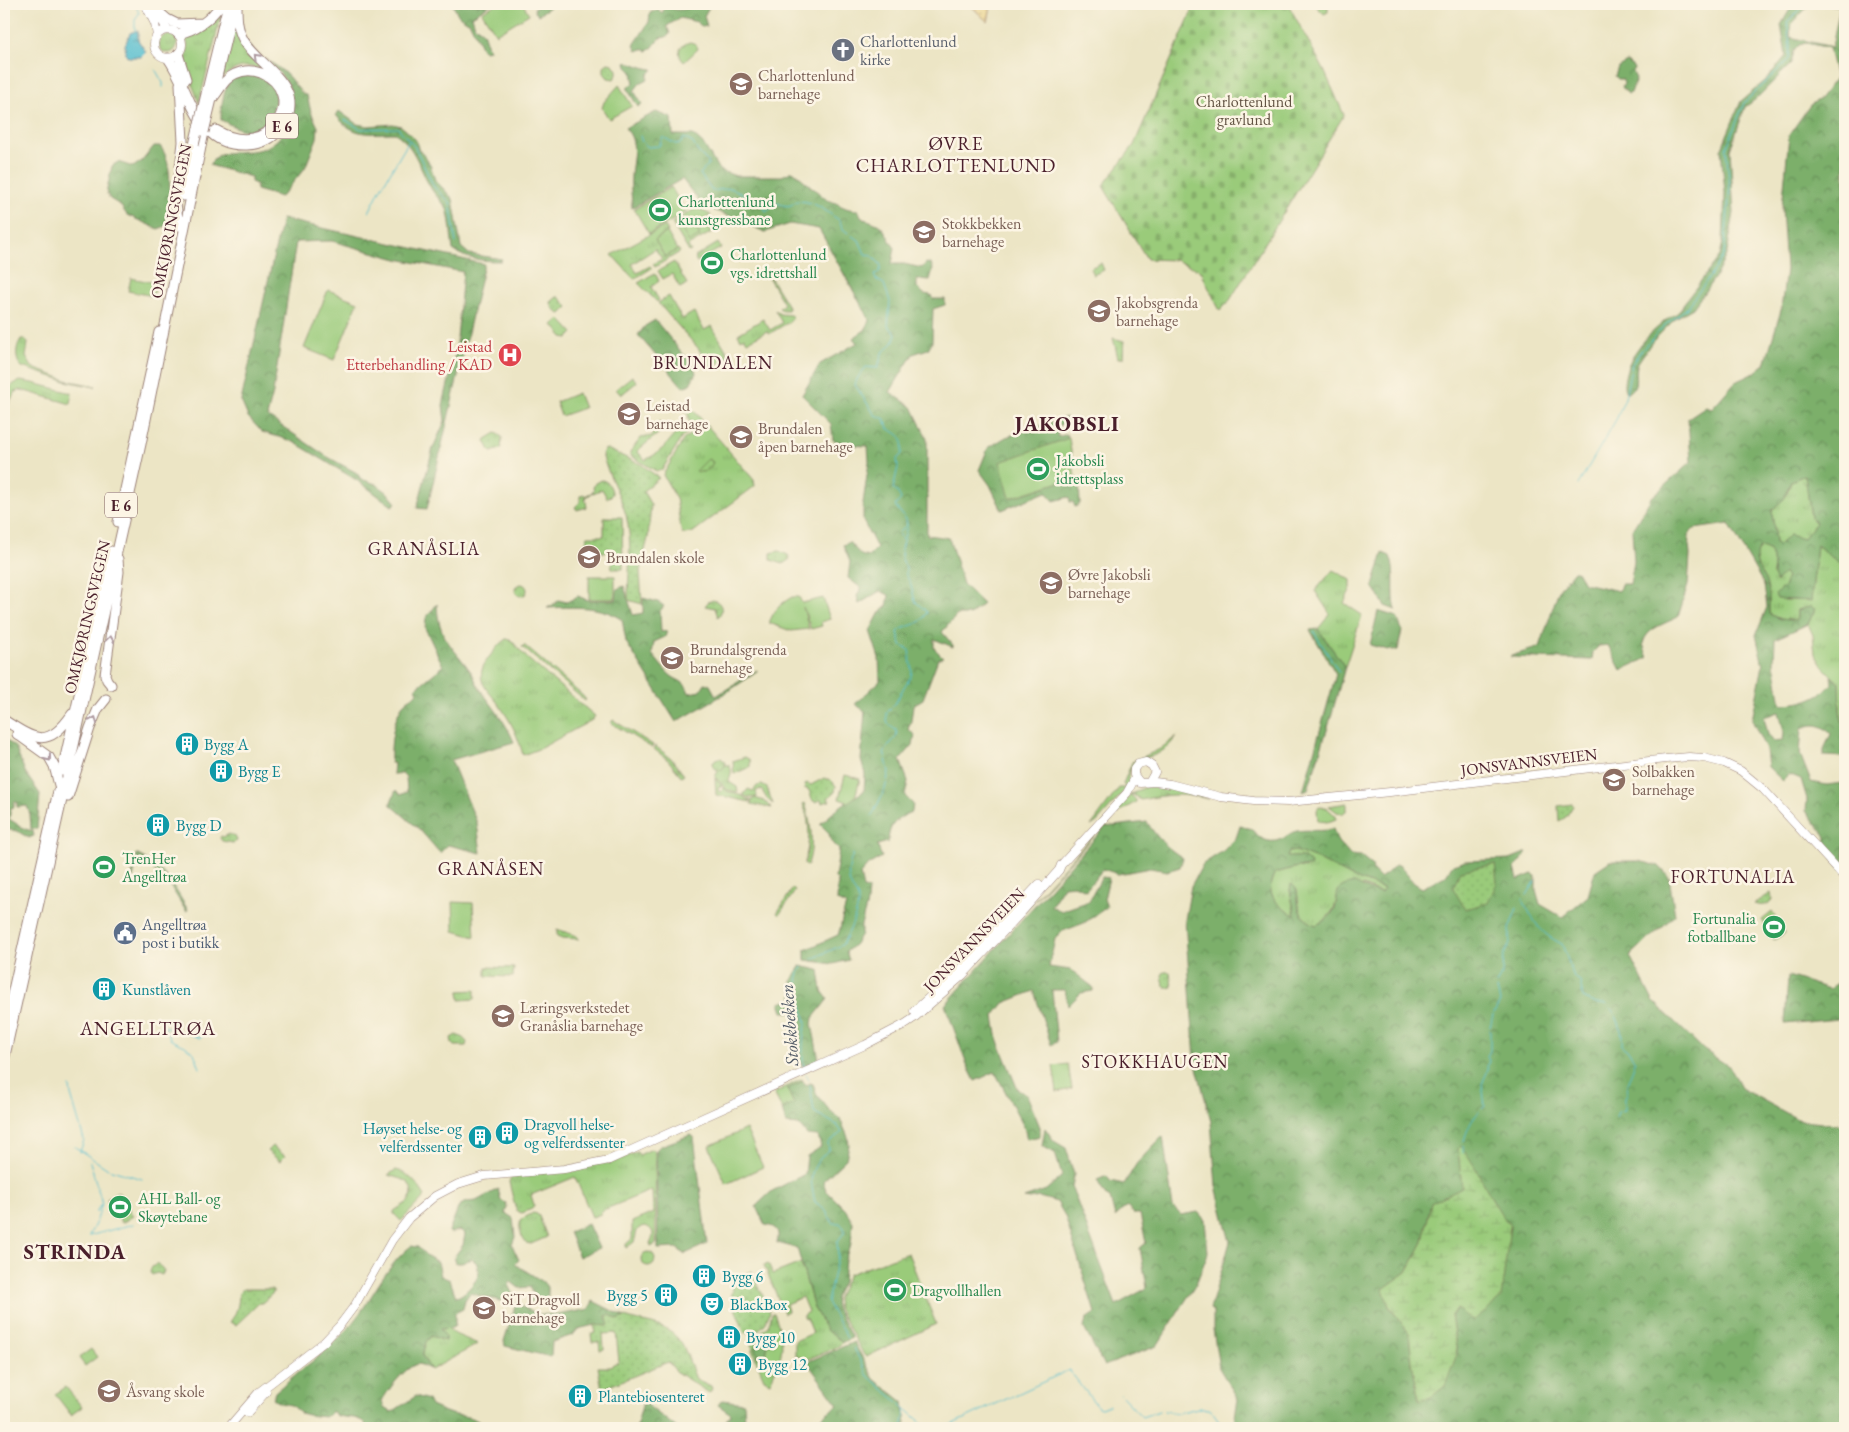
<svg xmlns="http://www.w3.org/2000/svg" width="1849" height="1432" viewBox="0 0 1849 1432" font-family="'EB Garamond',serif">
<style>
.grass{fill:url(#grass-tufts);stroke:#727552}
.forest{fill:url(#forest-crowns);stroke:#62674a;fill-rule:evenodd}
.wetland{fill:url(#wetland-marsh);stroke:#727552}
.sand{fill:url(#sand-dots);stroke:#9c7c64}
.cemetery{fill:url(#cemetery-stones);stroke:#727552}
.park{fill:url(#park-dots);stroke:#727552}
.garden{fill:#9acb7a;stroke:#727552}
.water{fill:url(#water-ripples);stroke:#4f6e7d}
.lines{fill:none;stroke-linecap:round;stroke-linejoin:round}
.stream{stroke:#54becf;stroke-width:1}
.major-casing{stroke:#9b8278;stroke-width:9}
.highway-casing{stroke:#9b8278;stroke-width:11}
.major{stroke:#fff;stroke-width:8}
.highway{stroke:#fff;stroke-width:9}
.highway-bridge-casing{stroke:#9b8278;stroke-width:11;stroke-linecap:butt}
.highway-bridge{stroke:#fff;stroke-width:9}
.oneway{stroke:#ae9aa0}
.labels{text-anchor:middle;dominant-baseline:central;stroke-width:5;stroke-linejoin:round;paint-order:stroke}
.shield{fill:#fcf5e5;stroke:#7f5f63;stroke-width:1}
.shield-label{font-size:15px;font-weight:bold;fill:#4a1f2b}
.worship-label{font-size:16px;fill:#5b616d;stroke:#fcf5e5;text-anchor:start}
.education-label{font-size:16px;fill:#785e54;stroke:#fcf5e5;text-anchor:start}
.park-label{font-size:16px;fill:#625343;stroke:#fcf5e5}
.leisure-label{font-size:16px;fill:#27864d;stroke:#fcf5e5;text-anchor:start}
.street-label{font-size:16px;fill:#4a1f2b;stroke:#fcf5e5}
.health-label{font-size:16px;fill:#be3a42;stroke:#fcf5e5;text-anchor:end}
.culture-label{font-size:16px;fill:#0d838f;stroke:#fcf5e5;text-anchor:start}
.service-label{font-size:16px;fill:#4e5e75;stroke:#fcf5e5;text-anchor:start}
.neighbourhood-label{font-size:18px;letter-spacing:1px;fill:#4a1f2b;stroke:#fcf5e5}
.water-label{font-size:18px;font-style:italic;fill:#4e5764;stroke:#fcf5e5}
.quarter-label{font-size:19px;letter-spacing:1px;fill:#4a1f2b;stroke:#fcf5e5}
.district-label{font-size:21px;font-weight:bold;letter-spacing:1px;fill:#4a1f2b;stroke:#fcf5e5}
</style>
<defs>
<pattern id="grass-tufts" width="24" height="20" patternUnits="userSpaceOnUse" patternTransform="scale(1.25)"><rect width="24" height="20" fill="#9acb7a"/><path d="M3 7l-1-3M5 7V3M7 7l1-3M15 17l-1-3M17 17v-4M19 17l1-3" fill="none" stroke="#86ae6a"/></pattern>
<pattern id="forest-crowns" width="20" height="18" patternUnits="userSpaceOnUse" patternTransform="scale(1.25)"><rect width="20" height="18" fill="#7baf6a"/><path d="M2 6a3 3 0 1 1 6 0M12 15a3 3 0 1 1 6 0" fill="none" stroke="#678e57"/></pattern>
<pattern id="wetland-marsh" width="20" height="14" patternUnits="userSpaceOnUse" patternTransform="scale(1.25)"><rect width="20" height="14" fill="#9acb7a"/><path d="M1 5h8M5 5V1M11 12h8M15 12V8" fill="none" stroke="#86ae6a"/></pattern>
<pattern id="sand-dots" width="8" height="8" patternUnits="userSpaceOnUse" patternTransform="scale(1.25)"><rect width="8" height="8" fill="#eeda9e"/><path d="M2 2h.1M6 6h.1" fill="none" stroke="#cebb88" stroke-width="1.8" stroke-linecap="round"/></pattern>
<pattern id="cemetery-stones" width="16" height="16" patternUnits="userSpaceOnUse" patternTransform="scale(1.25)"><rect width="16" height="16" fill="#9acb7a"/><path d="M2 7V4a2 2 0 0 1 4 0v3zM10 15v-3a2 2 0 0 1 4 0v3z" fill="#86ae6a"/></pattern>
<pattern id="park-dots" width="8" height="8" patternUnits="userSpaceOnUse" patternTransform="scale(1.25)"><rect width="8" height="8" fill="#9acb7a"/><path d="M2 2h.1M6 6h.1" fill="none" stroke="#86ae6a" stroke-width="1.8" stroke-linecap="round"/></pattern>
<pattern id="water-ripples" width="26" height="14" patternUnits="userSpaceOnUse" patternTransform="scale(1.25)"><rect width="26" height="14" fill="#54becf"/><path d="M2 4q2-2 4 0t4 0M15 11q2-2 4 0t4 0" fill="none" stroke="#489aa8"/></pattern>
</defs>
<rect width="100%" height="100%" fill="#fcf5e5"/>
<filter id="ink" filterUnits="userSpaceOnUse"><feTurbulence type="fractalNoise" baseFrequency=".02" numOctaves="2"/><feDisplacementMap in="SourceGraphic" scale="10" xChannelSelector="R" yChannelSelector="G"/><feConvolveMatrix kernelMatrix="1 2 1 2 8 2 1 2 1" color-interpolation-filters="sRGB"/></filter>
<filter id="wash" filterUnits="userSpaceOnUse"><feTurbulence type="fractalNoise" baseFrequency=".0096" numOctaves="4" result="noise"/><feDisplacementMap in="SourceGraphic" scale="20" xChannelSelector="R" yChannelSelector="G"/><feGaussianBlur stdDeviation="1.12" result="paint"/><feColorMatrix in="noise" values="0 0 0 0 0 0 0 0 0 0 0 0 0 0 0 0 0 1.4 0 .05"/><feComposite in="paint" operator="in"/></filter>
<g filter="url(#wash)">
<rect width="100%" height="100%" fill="#ece5c5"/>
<path class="grass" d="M1314 4H1328V12L1324 14Z
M221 16 199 103 185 64 188 48 186 37 203 30Z
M234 26 269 72C249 64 239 64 222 78Z
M159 44a9 9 0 1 1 18 0a9 9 0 1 1-18 0Z
M690 42 696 44 698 49 684 62C676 54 679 45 690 42Z
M699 209 711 215 705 219 712 232 688 246 691 251 689 252 672 223 693 210Z
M665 226 668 231 655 240 665 257 678 249 680 252 655 267 653 264 662 259 655 249 632 264 637 273 650 266 652 268 634 279 612 255Z
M718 243 721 248 696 262 695 257Z
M674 262 687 284 680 288 672 274 663 279 658 271Z
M765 269 789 308 788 310H783L779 308 784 304 764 270Z
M653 274 656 275 659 281 651 287 659 300 657 302 638 283Z
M669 296 682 319 694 312 704 330 712 326 730 357 712 367 709 366 698 348 658 303Z
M775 310 780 314 790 315 793 317 789 322 769 334 767 331 747 342 744 337 741 339 738 334 763 319 770 330 782 323Z
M560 319 573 333 568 338 563 337 553 325Z
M21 339H25L28 343 26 357 32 367 36 369 66 380 96 386 95 387 65 381 22 367C15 362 15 347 21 339Z
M20 381 33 383 72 393 71 404 21 390 15 392 9 403 4 421C4 405 2 387 20 381Z
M686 402 702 420 682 437 662 470 656 471 631 456 630 452 641 438 652 436 659 421 664 429 637 451 645 460C656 455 664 448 671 439 675 433 685 428 691 424L688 418 689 416 681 404Z
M705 423 754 480 755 486 692 533 683 534 681 530 676 498 663 475 684 439Z
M1805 475 1811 517 1816 523 1803 539C1794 538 1786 539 1780 545L1775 543 1772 510C1781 500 1788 495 1791 481Z
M602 480C608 481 613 489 612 495L607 498 602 489 585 497 587 507 577 510 575 507 580 502V496L584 494 585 496 594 491 593 488 595 483Z
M1817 545 1845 568V727L1843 725 1840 711 1839 683 1823 667 1815 654 1813 635 1808 624 1815 609 1797 610V621L1780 619 1769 614V600L1755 559 1757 551 1762 547 1769 550 1774 564 1773 575 1776 582 1784 572 1787 578 1784 600H1811Z
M1333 570 1351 580V588L1344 603 1362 615 1345 667 1318 629 1330 614 1315 591Z
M506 639H510L528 659 595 716 592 720 541 748 523 755C519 740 513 725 504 712 491 690 469 682 490 656 495 650 499 643 506 639Z
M524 645 583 696 586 700 585 701 522 647Z
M613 720 653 745 652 748 611 723Z
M1177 736C1172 743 1166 749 1159 753 1150 758 1137 758 1131 769 1128 774 1130 781 1127 788L1097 822 1091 826 1119 788H1126L1123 784 1132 762 1160 749Z
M655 746 671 758 684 775 681 776 668 760 654 749Z
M745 757 750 760V767L734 774 733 761Z
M724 765H729C734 772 729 776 729 782L737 787 738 792 727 790 715 777 718 771Z
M715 778 722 786 718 787 719 792 722 791 723 787C728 794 732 791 738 794 743 795 745 799 750 800V802L716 795Z
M762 785 767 788 773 804 767 799 761 789 756 791 757 797 749 798 743 795 748 789 753 791 757 786Z
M1153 785 1168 786 1209 799C1181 793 1169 794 1141 800L1132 794 1131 795 1136 800V802L1119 812 1104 825 974 966 1130 795 1145 787Z
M755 798 764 801 772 808 751 804 752 800Z
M805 803C811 822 815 848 807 866L804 864C810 844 811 823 803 804Z
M1347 803V810L1342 814 1337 812 1329 806Z
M1319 807 1327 808 1336 816V819L1328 822 1318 821 1317 810Z
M1296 851 1317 859 1352 877 1384 889 1381 893 1363 886 1338 891C1336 907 1332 917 1316 925 1298 918 1299 908 1297 890H1290L1295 916C1277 907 1263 892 1275 873L1298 867 1306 868 1287 857 1289 852Z
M793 888 795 891 779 915 777 913Z
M802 1079 803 1081 787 1089 795 1104 782 1109 774 1093Z
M652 1149 655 1151 656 1244 651 1247 650 1244C654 1236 655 1229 645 1226 635 1227 637 1235 634 1242L626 1248V1244L632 1239V1222L653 1213 652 1190 601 1211V1214L592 1217 575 1177 531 1195 534 1205 532 1209 522 1213 517 1211 515 1207 509 1182 511 1177 607 1161 609 1164 637 1152 639 1155Z
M396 1170C408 1172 419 1186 425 1196L401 1221 394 1214V1211L408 1202 412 1194 411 1188 407 1181 388 1175Z
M533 1213 537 1214 539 1216 547 1237 531 1244 526 1243C521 1237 517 1225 522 1219Z
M641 1259a7 7 0 1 1 14 0a7 7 0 1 1-14 0Z
M908 1253 936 1324 866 1357 864 1355 838 1308 837 1299 849 1274Z
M768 1263 773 1274 801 1263 814 1308 827 1331 843 1342 837 1347 806 1360 795 1355V1341L813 1333 807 1318 805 1319 803 1315 808 1312 802 1297 786 1304 788 1311 784 1313 764 1265Z
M772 1313H774C786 1343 784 1353 770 1382L764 1379 752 1350 754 1348 751 1345 753 1339 768 1326Z
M448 1328 455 1334 478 1344 431 1370 422 1355 426 1342 431 1336 445 1341 439 1329Z"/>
<path class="forest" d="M452 4H491L472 16 475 26 483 32 489 50 485 51 482 49 470 23 459 16Z
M542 4H554L538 15 535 12 534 8Z
M667 4C678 17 692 4 706 4L709 7 704 16 707 26 702 27 697 22 680 18 667 26 670 34 666 37 660 38 652 48 647 51 642 49 637 51 634 45 649 22 650 13 658 9 662 13Z
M1793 4H1810L1791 25 1790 37 1832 47 1840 6 1825 4H1845V568L1817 545 1811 601 1777 599 1775 595 1785 585 1787 578 1784 573 1776 582 1773 575 1774 564 1769 550 1761 547 1757 551C1753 566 1763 572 1767 585 1770 595 1769 604 1769 614L1780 619 1797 621V610L1811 607 1815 609 1808 624 1775 639 1774 663 1781 704C1800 704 1818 699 1832 684L1831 676 1839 683 1840 711 1843 725 1845 727V757L1824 756V749L1831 734C1821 724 1815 723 1802 728L1800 754 1811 782 1827 785 1842 783 1845 785V848L1844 850 1845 872 1833 860 1825 835 1806 811 1807 799 1801 779 1789 774 1783 781 1768 767 1766 750 1752 720 1763 665 1756 635 1767 607 1764 585 1729 524 1694 529 1688 535 1690 555 1688 585 1678 617C1665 624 1646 628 1643 644L1648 658 1621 670 1608 645 1599 646 1593 652 1592 660 1510 657 1511 656 1540 647 1559 589 1574 571H1577L1584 583 1619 591 1621 584H1630L1634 562 1632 530 1651 498 1691 462 1688 418 1706 406 1712 408 1735 382 1754 373 1765 364 1781 310 1786 269 1782 208 1789 135 1810 105 1820 99 1836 78 1829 48 1806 43 1799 45 1794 51 1791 64 1756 99 1745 107 1730 150 1734 213 1727 253 1716 276 1693 308 1677 317 1652 342 1637 364 1635 386 1629 392H1626C1623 387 1624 383 1625 377 1629 354 1647 336 1665 321 1673 314 1680 315 1684 303L1720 256 1723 241 1725 193 1721 150 1741 101 1765 81 1786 56 1781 25ZM1805 475 1811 517 1816 523 1803 539 1789 535 1779 545 1775 543 1772 510 1784 499 1791 481ZM1779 712 1784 732 1783 740 1772 741 1768 734 1764 717Z
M266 59C273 64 282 69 288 76 295 84 298 91 307 96L311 112 318 127 317 138 305 168 281 197 256 190V184L251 182V177L209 165C212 162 215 156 220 155 233 150 249 153 262 149 289 140 302 102 284 79 279 72 272 65 266 59Z
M626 62C636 64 642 68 653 69L648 75V79L640 83 634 91 642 104 638 107 628 90V86L634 84 632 72 627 67Z
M1627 62 1634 68 1633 72 1636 79 1631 93 1628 94 1622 87 1624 83 1622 79H1618L1615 76 1618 67Z
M257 75C263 78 269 80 273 86 282 105 264 135 243 130 235 128 228 123 221 120 221 108 223 81 237 76 242 74 251 75 257 75Z
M339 111 357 124 368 126 393 124 401 126 407 131 416 140 418 148 430 164 435 180 453 199 461 247 469 254 502 259 501 261C486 261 466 260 453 250 451 238 451 224 448 212 445 203 437 198 432 190 420 171 416 146 395 133 369 133 354 138 336 115Z
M656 112 672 118 673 135H693L704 145 719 170 736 176H782L793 171 827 200C840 203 843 210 858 210L862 218C869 221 880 223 884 230 888 235 890 242 895 248L892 264H904L922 268 926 263 931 264 933 269 930 280 917 279V287L924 294 931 295 933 299H945V305L933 309 932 342 928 349 913 354 890 392 912 407 927 438V535L949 538 963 584 983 604 970 615H957L942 632 953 645V647L934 639V648L943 657 938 659 923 699 913 705 911 721 908 729 915 735 913 745 900 760 908 781 905 796 913 804 912 812C896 819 889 824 888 842L877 845 882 857 868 865 860 874 863 888 868 889 867 903 861 925V934L855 944 846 952 849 960 833 964 805 960V950L838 935C842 925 842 915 846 905L837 901 838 881 835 878 839 850 830 839 829 833 820 824 842 805 864 791 865 774 861 760 865 711 855 704 880 681 879 658 870 631 880 612 887 606 889 595 880 591 859 604 857 596 861 588 848 578 850 562 843 545 849 542 861 555 868 557 877 548 863 521V503L869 462 868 446 849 445 833 440 831 424 802 395 820 364 857 343 853 338 865 330 870 321 819 229 790 224 765 232 702 205 682 179 632 208C632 198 630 187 631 176 632 159 639 142 625 128Z
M154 146H160C175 164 169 204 166 226L158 229 127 215 120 205 110 199 107 194V189L112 166 118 162 133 167 142 161Z
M282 219 484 264 427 509 417 508 433 448 445 421 443 405 456 350 463 272 397 259 332 241 296 242 273 393 267 416 326 456 357 473 361 479 376 484 387 492 396 503 392 506 358 481 292 441 262 432 248 417 241 401Z
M655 320 683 354 693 363 696 373 690 384 683 387 638 335 645 326Z
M1066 417 1067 423 1056 426 1058 437 1067 434 1068 436 1067 439 1001 462 1010 498 1075 477 1079 479 1080 504 1075 507 1073 502H1070L1069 497 1054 501 1046 492 1002 510 990 485 979 470 988 448 1006 437Z
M1383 553 1390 556C1397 572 1391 593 1396 610L1385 606 1373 586Z
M624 586 633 615 643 613V598L658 602 664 606 660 611 661 632 667 631 665 637 654 642 652 654C657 660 663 668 669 674 677 682 685 679 689 693L700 691 705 683 710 685 716 696 757 670V672L721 696 676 722 626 642 622 619C599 605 573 607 547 608L555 604 558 600 567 602 578 596 587 600H616L617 589Z
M437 604C438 639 453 646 471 672 475 677 476 684 480 689 493 707 506 722 514 742L451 760 477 823 481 853 448 845 440 853 420 830 390 804 396 790 400 795 407 792 406 777 403 774H393L394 763H391C390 744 393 717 405 702 408 698 414 697 418 693L416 688 443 666 425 628 426 618Z
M1378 611 1397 617 1402 630 1398 650H1388L1370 645Z
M1318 629 1345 667 1329 724 1308 789 1303 791 1336 674 1310 630Z
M4 738 15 747 26 774 40 794 37 829H31L30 814 27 806 17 807V802H14V807L11 808 9 819 25 829 33 831 34 836 29 838 17 831 4 829Z
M1147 822C1157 838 1167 848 1183 858L1180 867 1167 871 1150 868 1118 874 1103 869 1086 890 1074 885 1064 886 1051 906 1061 911 1089 901 1102 877 1109 878 1104 899 1107 907 1084 923 1063 931 1055 939 1049 967 1071 970 1093 987V991L1081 993 1068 1006 1065 990H1052L1057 1042 1051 1045 1034 991 1004 1003 994 1016 998 1041 1018 1090 1027 1095 1040 1127V1136L1027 1139 1024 1127 995 1072 975 1081 968 1067 945 1005 1105 827Z
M1240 826 1253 829C1257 838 1269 844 1279 840 1286 838 1290 832 1297 831 1309 829 1321 832 1333 829L1338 842 1350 855 1361 856 1372 865 1373 871 1380 878 1386 874 1395 865H1399L1414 883 1422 888 1445 876 1453 865 1465 861 1510 859 1527 852 1515 868 1518 880 1532 874 1536 876V890L1540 904 1562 917 1588 896 1595 871 1610 861H1639L1659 866 1669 877 1675 915 1630 956 1653 1001 1704 1050 1730 1067 1741 1088 1801 1121 1845 1125V1428H1233L1238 1399 1219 1368 1213 1329V1311L1210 1309 1230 1242 1216 1186 1211 1122 1195 1060 1185 920 1191 886 1203 864 1223 851 1236 838ZM1296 851 1317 859 1352 877 1384 889 1381 893 1369 890 1354 883C1350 884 1345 885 1342 887 1335 891 1338 899 1336 905 1333 915 1325 921 1316 925 1287 914 1306 891 1291 884L1290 890 1295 915C1277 907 1263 892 1275 873L1298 867H1310L1311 863 1303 857H1287L1289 852ZM1458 1149 1486 1188 1500 1213 1510 1226 1505 1258 1451 1316 1457 1353 1419 1399 1412 1362 1409 1333 1389 1306 1384 1289 1407 1272 1423 1242 1431 1203 1463 1187Z
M136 854C165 868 172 884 188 910L186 911 166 879 138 858 132 882 130 884Z
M800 966 819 970 822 991 828 999 813 1018 812 1024 819 1060 803 1067 799 1061V1025L793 1012H783L780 1003 793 999 792 981Z
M1788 976 1829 989 1845 978V1025L1838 1019 1785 1024Z
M803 1081 806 1085 810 1083 813 1084 817 1095 831 1112 840 1119 848 1137 849 1145 846 1159 823 1181 826 1190 845 1209 853 1222 851 1244 845 1259 843 1282 835 1298 836 1308 852 1338 843 1342 827 1331 814 1308 797 1248 777 1243C780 1231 777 1227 765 1225L756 1206 772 1191 805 1174 807 1156 821 1147 818 1136 807 1135 799 1125 786 1124 782 1109 794 1104 787 1089Z
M1045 1128 1054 1141 1066 1148 1074 1174 1072 1188 1116 1305 1147 1288 1140 1248 1146 1243 1140 1214H1134L1127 1206 1115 1217 1110 1198 1105 1195 1097 1180 1107 1176 1110 1181 1124 1184 1137 1163 1163 1136 1173 1207 1181 1215 1198 1212 1205 1220 1208 1253 1196 1284 1157 1346 1104 1366 1084 1328 1086 1319 1095 1313 1065 1216 1057 1202 1039 1197 1030 1199 1024 1198 1046 1190 1062 1176 1055 1153 1042 1146Z
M691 1135 694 1137 707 1244 685 1254 676 1248 658 1249 656 1150 660 1146Z
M498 1189 501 1200 506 1203 507 1208 505 1213 513 1218 515 1237 512 1245 519 1260 515 1264 545 1283 548 1287V1296L539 1303 530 1302 531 1299 535 1296 530 1287 519 1288 511 1282 509 1284 513 1295 500 1301 470 1293 465 1300 463 1309 455 1313V1326L452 1328 440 1329 446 1337V1341L431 1336 426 1342 422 1355 430 1369C427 1368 422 1365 419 1364 407 1364 387 1391 382 1401L384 1407 392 1412 416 1396 428 1400 431 1406C438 1409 445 1412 451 1414 463 1417 478 1416 485 1428H366L365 1423C355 1415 345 1419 335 1415V1413L331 1411 330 1414 325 1417 308 1415 300 1413 291 1405 280 1403 273 1399 275 1392C285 1384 294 1375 305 1367 325 1352 342 1337 357 1317 375 1293 387 1265 411 1246L418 1247 427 1256 438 1262 441 1276 450 1280 456 1297C463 1296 474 1284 477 1278 480 1273 478 1268 476 1262L471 1259 462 1263H456L454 1257 463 1245 465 1234 460 1230 450 1233 449 1231 450 1228 459 1206 466 1202 476 1201Z
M588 1224 599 1248 579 1257 569 1232Z
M593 1301 625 1317 618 1320 610 1315 606 1316 609 1324 607 1326 594 1325 578 1329 573 1335 552 1342 551 1357 505 1346 504 1341 516 1303 537 1314 558 1315 589 1309Z
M760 1334H764L769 1338 766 1354 763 1359H759L755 1350 757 1344 756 1338Z
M854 1342 874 1379 903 1402 906 1423 904 1428H807L838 1405 807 1362Z
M722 1400 744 1403 745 1422 742 1428H720L731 1414 718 1405Z
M643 1402 677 1428H636Z"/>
<path class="wetland" d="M1461 1146C1480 1171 1490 1201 1510 1226L1501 1298 1473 1321 1457 1309 1451 1315 1457 1354 1445 1386 1431 1397 1419 1400 1412 1362 1409 1333 1389 1306 1383 1289 1407 1272 1423 1242 1431 1203 1462 1187 1458 1149Z"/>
<path class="sand" d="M969 4 991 5 988 22Z"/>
<path class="cemetery" d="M1195 4H1288L1324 70 1344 115 1230 300 1220 311 1200 270 1175 260 1147 259 1103 186 1134 145Z"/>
<path class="park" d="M608 63 613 64 617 70V75L614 79 608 78 604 73V66Z
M557 297H559L568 307 561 314C557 313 551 307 551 302Z
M1113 338 1124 341 1123 358H1118Z
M632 376 637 382 621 395 616 389Z
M496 433 502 437 501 449 491 452 485 441 486 439Z
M607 449 642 465 659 478 643 491 651 505 648 538 640 571 642 604 628 600C628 573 633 542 626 515 620 494 608 475 602 454L604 450Z
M708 459 713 462C710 470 704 474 696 471Z
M604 517H622L623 569H612L611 552H587V536H604Z
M779 551 788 555 790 559 783 564 771 560V553Z
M515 590a6 6 0 1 1 12 0a6 6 0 1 1-12 0Z
M713 600C722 602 724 611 718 617L715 608 705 606 708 602Z
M713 764a6 6 0 1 1 12 0a6 6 0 1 1-12 0Z
M824 778 831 780 836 786 835 792 828 798 830 801 822 803 821 800 815 802 812 800 809 790 804 788 806 783 811 785Z
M1572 804 1573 806 1566 817 1559 821 1558 806Z
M229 834 236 837 237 841 233 843 222 841 220 838 221 836 224 837Z
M1495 864 1497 883 1488 903 1465 909 1453 888 1460 871Z
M1771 893 1772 899C1768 907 1761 906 1754 904Z
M557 929 577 936 579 939 562 938 557 936Z
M486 967 514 968 513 977 486 976Z
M1164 972H1170L1172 987 1166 988 1164 986 1162 975Z
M456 1035 462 1037 467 1042 466 1046H455L452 1043 451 1038Z
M272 1146 285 1156 280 1161 267 1151Z
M158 1263 164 1271 162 1275 157 1273 152 1275 150 1273 151 1268Z
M752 1271 770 1312 765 1324 751 1337 748 1331 745 1333 731 1298 733 1290 731 1283 732 1279Z
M243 1289H271L273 1290V1293L262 1303H259L236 1325 230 1322C237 1313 239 1303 239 1293Z
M610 1315 618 1320 625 1317C634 1320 642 1322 652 1324 684 1332 685 1352 696 1379L711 1386 712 1389 709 1393 678 1373 668 1362 602 1389 598 1367H611L613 1364 619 1362 616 1333 603 1334 604 1349 600 1351 599 1342H592L591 1334 596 1333 594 1325 607 1326 609 1325 606 1316Z"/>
<path class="garden" d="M496 4H523L529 14 496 34 482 12Z
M619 85 632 106 609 119 602 108 604 102Z
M671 187 686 212 649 234 634 209Z
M690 218 700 236 689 242 679 225Z
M667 232 677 250 665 257 655 240Z
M1101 263 1104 270 1093 275 1090 268Z
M131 278 156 283 153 296 128 291Z
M328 290 358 302 334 360 304 348Z
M578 393 584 408 561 416 556 402Z
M1069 438 1075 477 1010 498 1000 462Z
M589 576H615V599H589Z
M792 597H799L802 603 823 598 830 619 821 622 822 626 811 629 803 607 809 629 791 631 769 623C774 610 780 604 792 597Z
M845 775 860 779 855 797 848 802 839 799Z
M453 902 473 903 475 937 454 931Z
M1772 912 1785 933 1774 940 1762 920Z
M475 990V999L460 1000 459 991Z
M1068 1064 1072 1089 1057 1092 1053 1066Z
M746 1129 763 1167 726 1184 709 1146Z
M118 1192 133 1216 122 1223 107 1199Z
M91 1349 97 1357 85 1366 79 1358Z
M66 1387 82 1407 71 1415 55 1394Z"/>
<path class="water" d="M135 31H138V40L146 52 141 57H128L126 55 125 45 130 33Z"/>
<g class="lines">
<path class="stream" d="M135 4 139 13 135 20V31
M155 69 163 83V87
M345 120 361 129 398 128 415 147 434 187 450 202 456 243
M640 136 642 142 648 147 659 146 663 137 675 144 681 143 684 138 693 143 698 152 708 162V165L700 174 712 191 730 188 740 192 752 200 765 198 767 201 764 208 766 211 776 203C781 204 785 207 791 205 795 203 793 202 798 201 816 201 825 211 839 220L843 229 848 233
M369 212 380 190 409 141
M852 236 859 240 865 254 871 255 881 265 880 271 874 276 877 280 884 284 890 301 888 326 896 333 893 343 882 353 878 368 866 367 858 377 855 385 875 415 885 419 888 428C903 438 903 435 902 454L897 459 898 467 893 489 898 493 901 499 895 506 906 519 907 526 901 549 902 559 906 568V575L910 582 915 601 927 612C920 628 907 623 898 632L901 645 909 650 912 671 911 676 904 687 895 704 887 712C886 723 888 725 896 730L897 736 884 751 889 772 885 789 872 816
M1578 485 1617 418 1625 398 1632 364 1640 352 1665 325 1687 308 1716 268 1724 254 1730 187 1726 149 1744 103 1789 59 1790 45 1787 22 1805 4
M902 540 898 533 907 525
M1314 632 1339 672
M1527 895 1535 882
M1523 900V899
M1524 902C1535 924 1540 933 1562 944L1574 977 1580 981 1583 998 1596 1004H1606
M812 959 842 945C848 935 860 910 858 898 857 894 854 891 852 888 846 878 849 863 853 854
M802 967C789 986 805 1006 806 1025 806 1028 804 1030 804 1032 803 1043 802 1057 804 1068
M1496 984 1503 972 1504 954 1510 944 1509 929 1517 908
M1609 1006C1618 1016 1623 1031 1622 1045L1628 1050 1635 1062C1632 1074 1625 1082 1627 1094L1625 1097V1110L1618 1112 1616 1117
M1494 1013 1500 1002 1497 989
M163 1026 200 1038 210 1031
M164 1027 171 1040 185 1046 194 1053 200 1068
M1490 1027 1493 1015
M806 1074 809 1080
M810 1085 814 1112 837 1125 842 1132 828 1143 829 1149C809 1169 809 1176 815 1202L824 1208 833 1223H840L844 1228V1233L837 1242 838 1255 827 1302 847 1338
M70 1087 71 1095 84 1140 80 1152
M1482 1109 1485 1106 1482 1084 1488 1070 1487 1066 1489 1061 1487 1056 1490 1051V1030
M1464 1141C1466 1132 1472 1118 1479 1112
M75 1147 108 1169 142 1179
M1463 1153V1146
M90 1162 102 1203 97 1220 89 1236 133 1224
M96 1212 101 1204
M854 1348 868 1376 906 1409 902 1428
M1121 1395 1142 1417 1159 1411
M907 1410 922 1423 925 1428
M1164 1411 1177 1413 1198 1408 1209 1409 1212 1411 1224 1428
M944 1428 1069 1370 1098 1407 1101 1408 1109 1405
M1226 1428 1238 1427 1240 1428"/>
</g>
</g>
<g filter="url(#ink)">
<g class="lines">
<g class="major-casing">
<path id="major" d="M145 4 155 24 157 36
M154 9 168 30
M154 44a14 14 0 1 1 28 0a14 14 0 1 1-28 0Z
M1150 781 1155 772 1152 766 1146 762 1138 764 1134 769V775L1140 783 1155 782 1170 784 1221 797 1253 801 1288 802 1390 792 1666 759 1689 757 1704 758 1724 763 1741 771 1763 789 1845 878
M914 1011 958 971 1039 884
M247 1413 266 1392
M228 1428 259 1392 324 1342 340 1325 355 1305 392 1240 409 1218 435 1196 458 1184 484 1176 564 1169 609 1160 865 1045 905 1024 914 1018 963 975 1019 915 1059 870 1061 865 1127 793 1135 778"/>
</g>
<g class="highway-casing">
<path id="highway" d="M152 6 167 19 177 24 202 23
M178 34C197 30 210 20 221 4
M178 54 186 79
M168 58C191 90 195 148 247 145 261 145 275 138 283 126 308 87 260 67 244 41 237 29 237 17 237 4
M206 94 228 4
M213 94 233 9
M212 99C220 91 223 79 235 74 243 70 253 70 261 73 309 93 271 163 216 130
M184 196 194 145
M179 226 176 204 183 142 180 84
M118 522 159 332
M111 685 107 680 105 675 119 572 118 559
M4 720C35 740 48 749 72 714
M17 734 49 757 54 766 59 785
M62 771 111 551
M68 797 90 728 98 709 106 699
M4 1030 58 791
M4 1060 141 444 204 132"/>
</g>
<use href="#major" class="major"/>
<use href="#highway" class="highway"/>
<g class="highway-bridge-casing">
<path id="highway-bridge" d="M204 132 212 99
M194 145 206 94"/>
</g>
<use href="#highway-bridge" class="highway-bridge"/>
</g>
<defs><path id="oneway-chevron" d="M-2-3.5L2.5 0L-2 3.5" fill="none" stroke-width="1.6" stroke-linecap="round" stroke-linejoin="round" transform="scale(1.25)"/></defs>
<g class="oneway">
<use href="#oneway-chevron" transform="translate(257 57) rotate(-135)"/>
<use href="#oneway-chevron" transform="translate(110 639) rotate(-82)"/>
<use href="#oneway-chevron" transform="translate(94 720) rotate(-68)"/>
<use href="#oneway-chevron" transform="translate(48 758) rotate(52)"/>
</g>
</g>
<defs>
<g id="church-disc" transform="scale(1.25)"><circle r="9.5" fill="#6b7280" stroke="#fcf5e5"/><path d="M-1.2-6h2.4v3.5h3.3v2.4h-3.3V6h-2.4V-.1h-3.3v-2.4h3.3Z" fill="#fff"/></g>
<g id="school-disc" transform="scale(1.25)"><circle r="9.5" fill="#8d6e63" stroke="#fcf5e5"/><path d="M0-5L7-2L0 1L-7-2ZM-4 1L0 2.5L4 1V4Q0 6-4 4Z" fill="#fff"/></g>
<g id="stadium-disc" transform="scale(1.25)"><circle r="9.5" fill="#2e9e5b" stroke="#fcf5e5"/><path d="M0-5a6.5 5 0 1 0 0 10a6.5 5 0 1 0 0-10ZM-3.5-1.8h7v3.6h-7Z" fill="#fff"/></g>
<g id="hospital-disc" transform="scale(1.25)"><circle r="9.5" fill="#e0444e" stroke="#fcf5e5"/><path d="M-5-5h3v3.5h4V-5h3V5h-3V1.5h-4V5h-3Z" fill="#fff"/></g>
<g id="building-disc" transform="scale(1.25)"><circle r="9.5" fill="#0f9aa8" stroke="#fcf5e5"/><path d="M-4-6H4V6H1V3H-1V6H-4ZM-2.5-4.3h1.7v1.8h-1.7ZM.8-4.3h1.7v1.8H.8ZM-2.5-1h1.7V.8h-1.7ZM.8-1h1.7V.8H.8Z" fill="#fff"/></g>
<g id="civic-disc" transform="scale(1.25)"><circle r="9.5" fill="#5c6f8a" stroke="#fcf5e5"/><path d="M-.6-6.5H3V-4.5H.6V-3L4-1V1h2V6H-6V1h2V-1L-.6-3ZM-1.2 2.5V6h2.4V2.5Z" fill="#fff"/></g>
<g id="theatre-disc" transform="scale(1.25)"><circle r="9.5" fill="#0f9aa8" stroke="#fcf5e5"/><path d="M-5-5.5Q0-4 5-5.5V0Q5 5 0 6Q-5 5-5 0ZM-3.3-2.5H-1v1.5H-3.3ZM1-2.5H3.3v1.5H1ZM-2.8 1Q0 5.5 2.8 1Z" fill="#fff"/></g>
</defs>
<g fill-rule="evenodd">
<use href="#church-disc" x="843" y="50"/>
<use href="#school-disc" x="741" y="84"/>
<use href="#stadium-disc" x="660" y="210"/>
<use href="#school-disc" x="924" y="232"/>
<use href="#stadium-disc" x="712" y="263"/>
<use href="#school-disc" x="1099" y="311"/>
<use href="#hospital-disc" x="510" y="355"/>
<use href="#school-disc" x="629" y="414"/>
<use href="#school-disc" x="741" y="437"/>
<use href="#stadium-disc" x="1038" y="469"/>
<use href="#school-disc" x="589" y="557"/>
<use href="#school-disc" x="1051" y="583"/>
<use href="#school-disc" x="672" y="658"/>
<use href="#building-disc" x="187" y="744"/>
<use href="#building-disc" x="221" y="771"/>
<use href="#school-disc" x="1614" y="780"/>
<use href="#building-disc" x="158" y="825"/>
<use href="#stadium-disc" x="104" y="867"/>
<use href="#stadium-disc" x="1774" y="927"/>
<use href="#civic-disc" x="125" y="933"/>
<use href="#building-disc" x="104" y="989"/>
<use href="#school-disc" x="503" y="1016"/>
<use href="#building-disc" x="507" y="1133"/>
<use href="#building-disc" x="480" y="1137"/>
<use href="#stadium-disc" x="120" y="1207"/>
<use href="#building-disc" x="704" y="1276"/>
<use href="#stadium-disc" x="895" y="1290"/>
<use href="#building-disc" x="666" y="1295"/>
<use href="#theatre-disc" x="712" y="1304"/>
<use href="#school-disc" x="484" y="1308"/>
<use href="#building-disc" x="729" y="1337"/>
<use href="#building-disc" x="740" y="1364"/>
<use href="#school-disc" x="109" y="1391"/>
<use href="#building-disc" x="580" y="1396"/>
</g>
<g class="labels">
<g class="shield">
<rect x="266" y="113.5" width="32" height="25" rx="4"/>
<rect x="105" y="492.5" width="32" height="25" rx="4"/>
</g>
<g class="shield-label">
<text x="282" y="126">E 6</text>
<text x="121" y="505">E 6</text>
</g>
<g class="worship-label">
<text x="860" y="41">Charlottenlund<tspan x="860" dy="18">kirke</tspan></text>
</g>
<g class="education-label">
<text x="758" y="75">Charlottenlund<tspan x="758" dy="18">barnehage</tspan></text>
<text x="942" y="223">Stokkbekken<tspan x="942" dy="18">barnehage</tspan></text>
<text x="1116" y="302">Jakobsgrenda<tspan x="1116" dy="18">barnehage</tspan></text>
<text x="646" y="405">Leistad<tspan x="646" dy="18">barnehage</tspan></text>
<text x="758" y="428">Brundalen<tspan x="758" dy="18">åpen barnehage</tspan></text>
<text x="606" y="557">Brundalen skole</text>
<text x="1068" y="574">Øvre Jakobsli<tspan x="1068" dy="18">barnehage</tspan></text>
<text x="690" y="649">Brundalsgrenda<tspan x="690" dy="18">barnehage</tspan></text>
<text x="1632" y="771">Solbakken<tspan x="1632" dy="18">barnehage</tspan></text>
<text x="520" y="1007">Læringsverkstedet<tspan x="520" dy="18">Granåslia barnehage</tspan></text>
<text x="502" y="1299">SiT Dragvoll<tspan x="502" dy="18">barnehage</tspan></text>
<text x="126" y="1391">Åsvang skole</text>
</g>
<g class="park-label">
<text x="1244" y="101">Charlottenlund<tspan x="1244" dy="18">gravlund</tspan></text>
</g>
<g class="leisure-label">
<text x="678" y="201">Charlottenlund<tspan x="678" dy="18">kunstgressbane</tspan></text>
<text x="730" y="254">Charlottenlund<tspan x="730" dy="18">vgs. idrettshall</tspan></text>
<text x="1056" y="460">Jakobsli<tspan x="1056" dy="18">idrettsplass</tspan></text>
<text x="122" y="858">TrenHer<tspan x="122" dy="18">Angelltrøa</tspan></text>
<text x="1756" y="918" text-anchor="end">Fortunalia<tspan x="1756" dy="18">fotballbane</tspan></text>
<text x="138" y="1198">AHL Ball- og<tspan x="138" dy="18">Skøytebane</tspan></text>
<text x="912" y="1290">Dragvollhallen</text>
</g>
<g class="street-label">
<text transform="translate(171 221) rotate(-79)">OMKJØRINGSVEGEN</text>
<text transform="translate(87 617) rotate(-77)">OMKJØRINGSVEGEN</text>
<text transform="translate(1529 762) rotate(-7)">JONSVANNSVEIEN</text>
<text transform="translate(974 940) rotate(-46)">JONSVANNSVEIEN</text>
</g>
<g class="health-label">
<text x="492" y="346">Leistad<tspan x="492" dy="18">Etterbehandling / KAD</tspan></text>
</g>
<g class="culture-label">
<text x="204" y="744">Bygg A</text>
<text x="238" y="771">Bygg E</text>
<text x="176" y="825">Bygg D</text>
<text x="122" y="989">Kunstlåven</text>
<text x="524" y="1124">Dragvoll helse-<tspan x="524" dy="18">og velferdssenter</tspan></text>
<text x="462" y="1128" text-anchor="end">Høyset helse- og<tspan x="462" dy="18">velferdssenter</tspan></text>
<text x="722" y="1276">Bygg 6</text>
<text x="648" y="1295" text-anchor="end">Bygg 5</text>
<text x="730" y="1304">BlackBox</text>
<text x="746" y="1337">Bygg 10</text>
<text x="758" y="1364">Bygg 12</text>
<text x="598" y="1396">Plantebiosenteret</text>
</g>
<g class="service-label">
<text x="142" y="924">Angelltrøa<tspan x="142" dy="18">post i butikk</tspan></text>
</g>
<g class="neighbourhood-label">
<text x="713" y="362">BRUNDALEN</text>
<text x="424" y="548">GRANÅSLIA</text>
<text x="491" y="868">GRANÅSEN</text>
<text x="1733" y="876">FORTUNALIA</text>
<text x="1155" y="1061">STOKKHAUGEN</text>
</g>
<g class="water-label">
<text transform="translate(789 1025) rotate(-94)">Stokkbekken</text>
</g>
<g class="quarter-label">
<text x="956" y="143">ØVRE<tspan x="956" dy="22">CHARLOTTENLUND</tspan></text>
<text x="148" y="1028">ANGELLTRØA</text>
</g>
<g class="district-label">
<text x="1067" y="423">JAKOBSLI</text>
<text x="75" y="1251">STRINDA</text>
</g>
</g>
<rect width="1849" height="1432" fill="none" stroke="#fcf5e5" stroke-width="20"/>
</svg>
